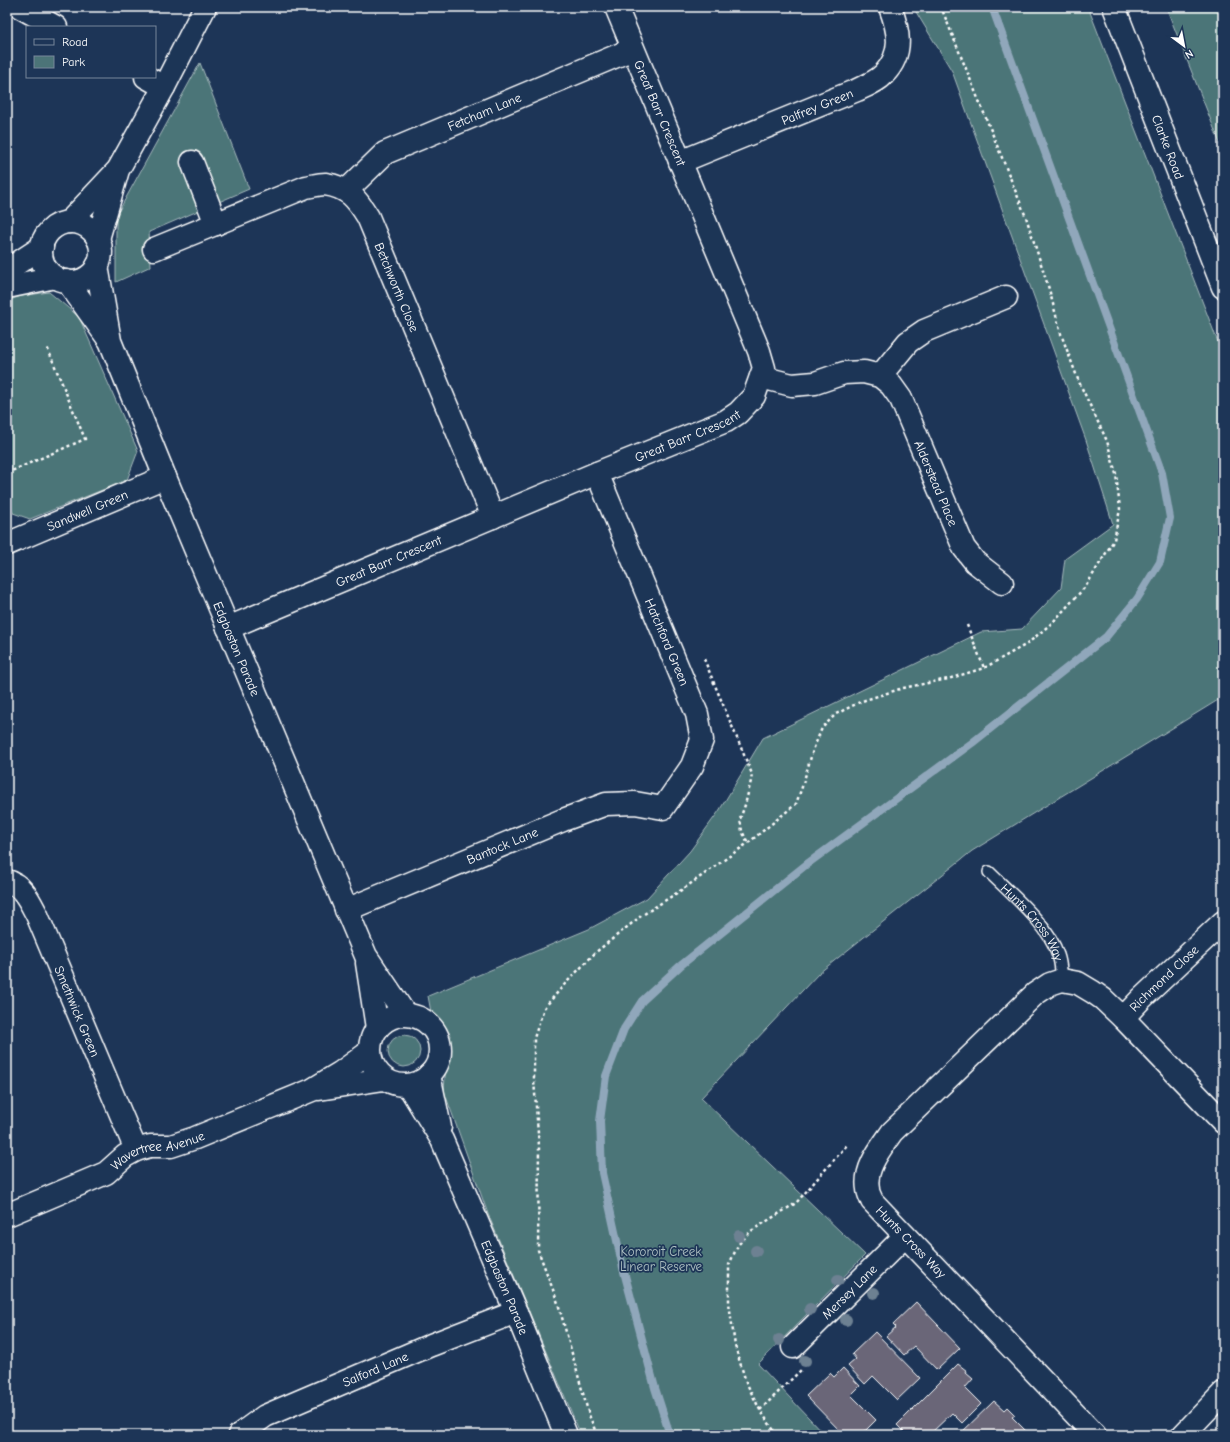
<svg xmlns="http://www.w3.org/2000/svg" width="1230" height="1442" viewBox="0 0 1230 1442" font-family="'Comic Neue',sans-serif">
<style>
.green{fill:#4c7478;stroke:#a6babc}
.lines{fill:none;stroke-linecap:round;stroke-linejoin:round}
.stream{stroke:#90a7bb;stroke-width:8}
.building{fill:#6b6678;stroke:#fff}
.lane-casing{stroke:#fff;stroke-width:14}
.street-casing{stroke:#fff;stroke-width:25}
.path{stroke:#fff;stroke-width:2.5;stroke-dasharray:3 3;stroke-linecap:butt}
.lane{stroke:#1d3557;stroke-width:11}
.street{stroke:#1d3557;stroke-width:22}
.tree{fill:#6d8192}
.labels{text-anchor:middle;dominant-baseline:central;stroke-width:3.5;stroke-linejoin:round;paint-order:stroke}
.street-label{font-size:13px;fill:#fff;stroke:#1d3557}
.park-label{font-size:13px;fill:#aec0c2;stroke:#1d3557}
</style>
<rect width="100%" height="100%" fill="#1d3557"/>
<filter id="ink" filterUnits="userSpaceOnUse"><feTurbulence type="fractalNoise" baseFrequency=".025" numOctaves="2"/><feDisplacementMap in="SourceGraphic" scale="8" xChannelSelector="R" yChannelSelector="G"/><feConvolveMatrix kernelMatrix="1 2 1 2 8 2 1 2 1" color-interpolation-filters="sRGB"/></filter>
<g filter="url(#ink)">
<path class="green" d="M913 7H1088L1223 355V697L972 851 819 973 701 1098 865 1255 758 1364 825 1435H581L488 1214 444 1091 446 1063 451 1035 431 1012 428 996 589 929 647 898 690 851 719 811 763 738 981 632 1022 629 1061 588 1065 559 1113 524 1086 440 952 71Z
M1166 7H1223V151Z
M200 63 249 189 149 232 151 266 116 282V216Z
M49 292 79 317 138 451 127 480 30 519 13 513 7 501V301L21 296Z
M388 1051a16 16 0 1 1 32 0a16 16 0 1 1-32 0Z"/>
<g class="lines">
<path class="stream" d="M670 1435 655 1388 623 1268 602 1173 600 1121 606 1076 624 1029 642 1001 680 966 807 864 972 743 1106 637 1137 599 1160 562 1170 518 1162 473 992 7"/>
</g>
<path class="building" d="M916 1302 960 1348 937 1370 914 1346 904 1355 886 1336 896 1327 893 1324Z
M875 1332 920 1378 897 1400 873 1376 865 1384 848 1366 856 1359 852 1354Z
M958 1364 967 1371 966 1373 973 1379 965 1388 981 1404 962 1423 952 1413 929 1435H907L897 1425Z
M843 1368 860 1386 851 1395 876 1420 861 1435H844L806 1396 830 1373 834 1377Z
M994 1401 1004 1410 1007 1407 1015 1415 1012 1417 1027 1432 1023 1435H959Z"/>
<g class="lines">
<g class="lane-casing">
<g id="lane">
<path id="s1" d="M989 872C1012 895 1049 925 1058 955 1061 963 1061 972 1062 980"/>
</g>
</g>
<g class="street-casing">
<g id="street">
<path d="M20 7 56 27"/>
<path id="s2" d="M1114 7 1223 287"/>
<path d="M146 77 164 87"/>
<path d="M192 162 216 224"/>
<path id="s3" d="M680 162 857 90C866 86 878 81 884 74 904 53 899 31 890 7"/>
<path id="s4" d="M346 191 385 153 633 49"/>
<path d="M69 222 116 172"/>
<circle cx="71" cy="252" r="30"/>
<path d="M98 239 118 170 164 87 205 7"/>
<path id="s5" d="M154 249 306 187C312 186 319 184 325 184 348 187 357 199 368 217L493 517"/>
<path id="s6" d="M97 266 110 341 165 477 366 956 405 1014"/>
<path d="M7 270 42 247"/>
<path d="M67 281 107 337"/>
<path d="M7 287 55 277"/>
<path d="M880 376 908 342 924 331 1006 297"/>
<path id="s7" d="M761 377 792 385 815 383 844 373 864 372 880 376 891 385 901 399 964 548 975 562 1002 583"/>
<path id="s8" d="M7 544 165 477"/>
<path id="s9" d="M228 628 597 473 726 421 738 413 754 396 764 368 759 351 616 7"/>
<path id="s10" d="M7 881C23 885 30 902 37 915L136 1150"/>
<path id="s11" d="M346 910 563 820 606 804 635 803 663 808 692 766 702 740 697 714 597 473"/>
<path d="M367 963 377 1028"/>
<circle cx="405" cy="1050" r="35"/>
<path id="s12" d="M1123 1018 1141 999 1223 922"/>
<path d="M429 1075 440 1127"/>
<path id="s13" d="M408 1085 442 1140 516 1312 566 1435"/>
<path d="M319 1089 384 1079"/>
<path id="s14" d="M7 1215 106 1173 125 1156 136 1150 150 1146H171L195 1138 312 1090 340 1073 369 1052"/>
<path id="s15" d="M793 1347 905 1236"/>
<path id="s16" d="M239 1435 265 1416 431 1345 516 1312"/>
<path d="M1095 1435 872 1201C871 1198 868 1193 868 1189 864 1168 881 1148 892 1132L1035 994 1050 984 1062 980 1078 983 1093 992 1103 999 1123 1018 1223 1122"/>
<path d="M1183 1435 1223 1393"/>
</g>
</g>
<path class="path" d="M7 473 85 439 47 347
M967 625 984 668
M704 659 752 774 751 781 745 805 740 819 742 831 748 843
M760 1410 801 1370
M597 1435 589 1415 558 1303 538 1250 539 1146 534 1080V1038L544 1008 564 985 596 952 641 916 686 887 748 843 796 804 802 787 813 750 822 728 836 714 862 701 903 688 948 679 984 668 1027 644 1053 622 1086 586 1114 540 1120 509 1116 474 1107 441 1079 382 1061 334 1049 289 1026 217 941 7
M777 1435 760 1410 746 1382 735 1346 729 1303V1265L738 1245 751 1231 796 1203 847 1145"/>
<use href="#lane" class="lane"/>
<use href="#street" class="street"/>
</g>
<g class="tree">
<circle cx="739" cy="1236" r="6"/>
<circle cx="756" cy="1251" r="6"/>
<circle cx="838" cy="1280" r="6"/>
<circle cx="874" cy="1293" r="6"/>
<circle cx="810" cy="1309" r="6"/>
<circle cx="846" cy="1320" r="6"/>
<circle cx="779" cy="1340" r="6"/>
<circle cx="805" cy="1361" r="6"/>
</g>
</g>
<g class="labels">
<g class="street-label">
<text stroke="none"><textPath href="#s3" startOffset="148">Palfrey Green</textPath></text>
<text stroke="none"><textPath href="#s4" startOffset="162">Fetcham Lane</textPath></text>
<text transform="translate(660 113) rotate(67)">Great Barr Crescent</text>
<text stroke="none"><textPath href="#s2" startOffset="150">Clarke Road</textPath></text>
<text stroke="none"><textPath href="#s5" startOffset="316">Betchworth Close</textPath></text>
<text stroke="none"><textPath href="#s9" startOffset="498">Great Barr Crescent</textPath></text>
<text stroke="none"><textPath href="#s7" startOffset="245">Alderstead Place</textPath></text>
<text stroke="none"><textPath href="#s8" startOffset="87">Sandwell Green</textPath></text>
<text stroke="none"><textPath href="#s9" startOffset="174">Great Barr Crescent</textPath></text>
<text transform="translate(667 642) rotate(67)">Hatchford Green</text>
<text stroke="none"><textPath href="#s6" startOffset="409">Edgbaston Parade</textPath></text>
<text stroke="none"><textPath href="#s11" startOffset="169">Bantock Lane</textPath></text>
<text stroke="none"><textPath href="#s1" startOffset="67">Hunts Cross Way</textPath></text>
<text stroke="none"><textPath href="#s12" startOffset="57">Richmond Close</textPath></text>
<text stroke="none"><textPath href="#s10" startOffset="151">Smethwick Green</textPath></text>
<text stroke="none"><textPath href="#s14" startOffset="166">Wavertree Avenue</textPath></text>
<text transform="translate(911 1242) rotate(46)">Hunts Cross Way</text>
<text stroke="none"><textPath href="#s13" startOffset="225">Edgbaston Parade</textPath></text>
<text stroke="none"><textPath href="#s15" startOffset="79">Mersey Lane</textPath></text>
<text stroke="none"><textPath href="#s16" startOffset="152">Salford Lane</textPath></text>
</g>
<g class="park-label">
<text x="661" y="1251">Kororoit Creek<tspan x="661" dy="15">Linear Reserve</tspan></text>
</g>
</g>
<rect width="1230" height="1442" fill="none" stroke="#1d3557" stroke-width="24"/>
<rect x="12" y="12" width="1206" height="1418" fill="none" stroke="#fff" stroke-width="1.5" filter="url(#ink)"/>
<rect x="26" y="26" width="130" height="52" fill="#1d3557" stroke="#77869a"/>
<rect x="34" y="39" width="20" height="6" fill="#1d3557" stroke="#77869a"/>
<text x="62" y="46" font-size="12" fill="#ffffff">Road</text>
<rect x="34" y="56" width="20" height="12" fill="#4c7478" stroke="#77869a"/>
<text x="62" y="66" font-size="12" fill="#ffffff">Park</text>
<g transform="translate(1184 46) rotate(148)" stroke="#1d3557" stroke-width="3" paint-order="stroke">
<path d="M0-3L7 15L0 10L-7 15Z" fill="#ffffff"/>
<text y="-6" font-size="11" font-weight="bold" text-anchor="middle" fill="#ffffff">N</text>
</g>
</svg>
